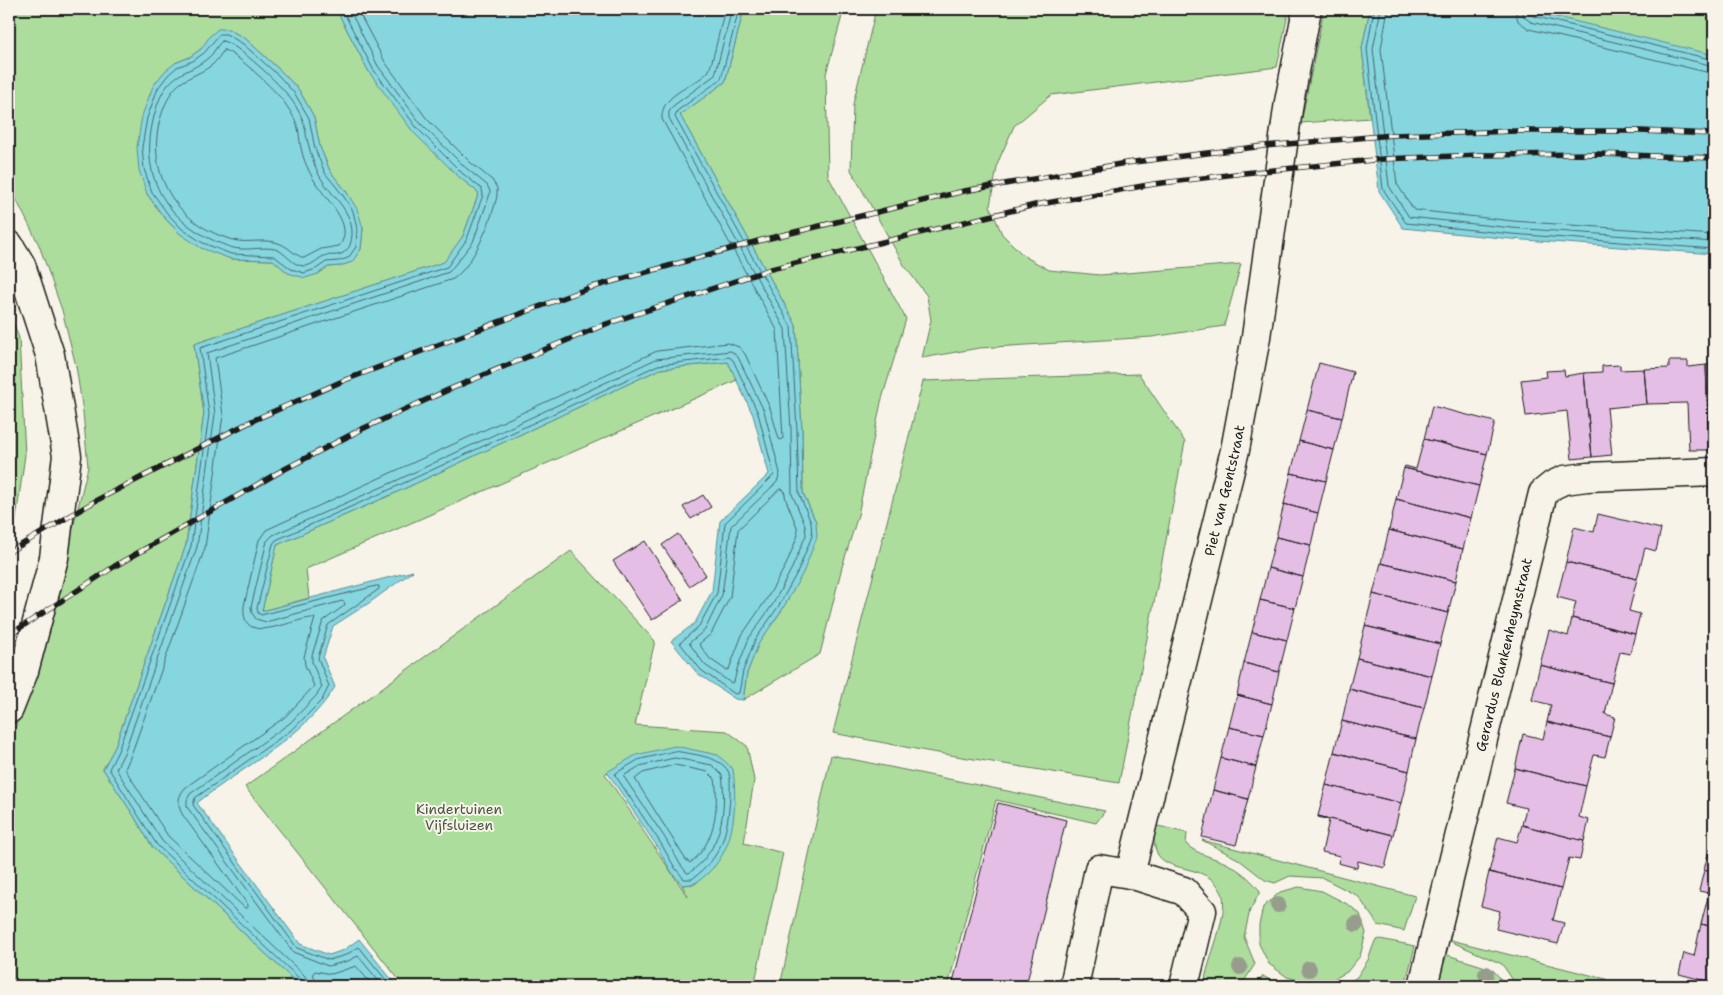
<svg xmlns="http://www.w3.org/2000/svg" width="1723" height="995" viewBox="0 0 1723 995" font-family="'Shantell Sans',sans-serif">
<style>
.green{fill:#addd9d;stroke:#647c5c;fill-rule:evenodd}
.water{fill:#86d6e0;stroke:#5c8c92}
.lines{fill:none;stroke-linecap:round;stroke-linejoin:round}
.shore{stroke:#46666a;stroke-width:1}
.building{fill:#e5bee6;stroke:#1c1c1c}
.street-casing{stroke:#1c1c1c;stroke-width:31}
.highway-casing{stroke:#1c1c1c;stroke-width:31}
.street{stroke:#f7f3e8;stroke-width:28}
.highway{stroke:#f7f3e8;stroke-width:28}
.rail-casing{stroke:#1c1c1c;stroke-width:5.5}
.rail{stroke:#f7f3e8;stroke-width:4;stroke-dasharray:11;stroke-linecap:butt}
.tree{fill:#979d8d}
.labels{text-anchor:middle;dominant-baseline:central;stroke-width:4;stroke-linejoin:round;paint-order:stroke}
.street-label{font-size:14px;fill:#1c1c1c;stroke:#f7f3e8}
.park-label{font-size:14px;fill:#485643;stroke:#f7f3e8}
</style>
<rect width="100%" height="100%" fill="#f7f3e8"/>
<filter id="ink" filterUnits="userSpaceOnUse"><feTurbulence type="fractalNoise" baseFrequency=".02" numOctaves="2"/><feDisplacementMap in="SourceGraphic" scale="10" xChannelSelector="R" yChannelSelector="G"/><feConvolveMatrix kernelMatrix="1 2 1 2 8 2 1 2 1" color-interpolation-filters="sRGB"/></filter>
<g filter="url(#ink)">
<path class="green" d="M9 9H336L369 72 459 177 479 193 463 236 445 262 194 344 204 413 186 545 114 749 103 769 134 816 153 848 300 986H9V745L41 657 88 467 83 412 76 366 62 310 39 245 9 185ZM228 29 246 39 283 73 299 90 314 117 320 147 330 171 346 191 363 228 361 249 351 262 340 266 328 267 318 274 288 273 273 260 231 259 179 233 163 216 147 194 175 63 190 57Z
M744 9H844L826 74 828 176 906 319 881 402 858 515 842 567 820 654 743 700 747 673 759 642 782 610 816 522 803 493 802 430 796 325 680 115 725 82Z
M876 9H1289L1277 67 1051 95 1014 126 998 162 990 206 1002 234 1024 256 1049 270 1100 275 1241 264 1224 326 1152 337 979 348 922 358 931 320 927 296 904 265 851 170 853 104Z
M1324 9H1370L1362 48 1370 118 1301 123Z
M1511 9H1714V70Z
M9 311 19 338 25 455 9 568Z
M728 362 737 380 306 569 309 598 262 611 277 545 393 494 660 369Z
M1139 374 1185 442 1119 783 926 751 833 733 923 381Z
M571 551 655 641 635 725 727 731 747 746 754 780 744 843 783 853 754 986H404L245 787ZM607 772 715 866 695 884 682 885 688 897 605 774Z
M831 755 1105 811 1096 823 996 800 948 986H780Z
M1154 825 1187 833 1186 844C1197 855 1214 857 1228 864 1239 870 1254 881 1260 892L1250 910 1244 937 1255 964 1241 986H1204C1206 962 1230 914 1222 893 1209 863 1171 874 1158 855 1153 846 1154 834 1154 825Z
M1202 840 1415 896 1404 931 1378 925 1358 896 1323 878 1290 876 1275 883 1265 880 1238 859Z
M1299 887 1322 891 1349 905 1360 914 1366 933 1360 956 1347 972 1330 981 1309 983 1287 977 1269 964 1259 944V925L1263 907 1280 892Z
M1443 938 1606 979 1603 986H1517L1502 964Z
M1380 939 1415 946 1405 986H1343L1357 977 1368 960 1375 941Z
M1441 953 1492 969 1507 986H1434Z
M1263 976 1281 986H1256Z"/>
<path class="water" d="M336 9H744L725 82 680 115 796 325 802 430 803 493 816 522 817 537 803 573 782 610 759 643 747 673 743 700 735 699 697 673 671 641 695 623 712 591 720 521 769 474 753 415 728 362 660 369 393 494 277 545 262 611 413 571 369 603 333 626 323 658 335 687C303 739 243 766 197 803L300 944 329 955 344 950 359 939 397 986H300L153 848 134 816 103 769 114 749 186 545 204 413 194 344 444 262 463 236 479 193 459 177 413 132 369 72Z
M1370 9H1524L1714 55V254L1511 239 1403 228 1379 191 1362 48Z
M218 29H228L246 39 283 73 299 90 314 117 320 147 330 171 346 191 357 209 363 228 361 249 352 262 340 266 328 267 318 274 305 278 288 273 273 260 231 259 201 248 179 233 163 216 147 194 139 170 137 147 142 116 153 86 164 72 175 63 190 57 201 49 210 36Z
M675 746 718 755 733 769C737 803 736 847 709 872 698 882 697 884 682 885L671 871 656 845 607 772 636 755Z"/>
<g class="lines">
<path class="shore" d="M357 9 385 62 427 119 471 163 492 180 497 188V196C492 219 474 265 453 279L215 358 223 415 205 548 131 755 125 769 168 836 246 909 248 907V905L182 814C177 804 178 795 186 787L285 717 314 686 305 665 304 657 315 618C296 616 240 650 244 606L259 540 266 530 657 351 728 343 739 347 745 354 770 408 779 439 781 440 783 439 777 330 662 119C660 94 694 87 708 72 712 67 722 19 725 9
M1374 9 1367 49 1383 189 1406 223 1512 234 1714 249
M1381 9 1373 49 1389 186 1409 217 1512 228 1714 242
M1388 9 1381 49 1397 184 1414 210 1513 221 1714 235
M1515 9 1518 21 1529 29 1714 74
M1522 9 1524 17 1531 22 1714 66
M1528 9 1529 13 1533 16 1714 60
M220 34H226L243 44 279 76 295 94 309 118 315 149 325 173 342 194 353 211 357 229 356 247 348 258 339 261 326 262 316 269 304 273 291 269 274 256 231 254 203 243 182 229 167 213 152 192 144 169 142 147 147 118 158 88 168 75 177 67 193 61 204 53Z
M222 41C236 42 281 85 290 98 297 107 303 118 305 128 308 145 312 160 319 175 331 197 360 215 350 245 349 248 345 252 343 253 337 257 330 254 324 256 317 259 312 266 304 266 292 266 286 252 275 249 261 246 244 252 230 247 177 229 142 189 151 131 153 118 157 103 163 92 175 71 192 72 208 58 214 54 216 46 222 41Z
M224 50C238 54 275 90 284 102 288 108 293 115 296 122 300 131 299 142 302 152 304 161 309 172 314 180 323 197 357 225 339 246L321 249 304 258C294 255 288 246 278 243 264 238 247 244 233 240 167 222 137 156 170 95 179 78 198 76 212 65 217 61 220 55 224 50Z
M780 489 784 490 786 500 797 527 798 535 786 565 766 600 742 635 729 669 726 670 710 659 699 644 711 634 730 597 738 530Z
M675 751C690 754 720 756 728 771 731 777 730 788 730 795 728 831 723 857 692 879H684L675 868 660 842 615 775 616 773 638 760Z
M675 758 712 765 722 775C727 812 721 851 689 873H687L680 864 665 838 624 777 625 775 640 766Z
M675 765 708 772 715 779C719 808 715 844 690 863L686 860 635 779 643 773Z
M303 986 301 980 157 845 109 769 118 751 191 546 209 414 200 348 447 267 467 239 483 195 482 189 462 173 417 128 373 69 342 9
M309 986 308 981 305 976 162 841 116 769 124 753 197 547 215 414 207 353 449 272 473 242 489 197 490 191 487 185 466 168 421 124 378 66 349 9
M317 986 313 973 315 971 332 974 356 966 373 986
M383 986 358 956 348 961 328 966 293 952 187 807V800L190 794 290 723 316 696 322 687 312 662V655L323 621 344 606 345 603 342 601 266 622 256 619 252 613 251 607 267 541 273 535 389 484 656 359 731 351 738 357 764 411 780 473 777 482 731 526 722 595 705 630 689 643 705 665 731 683 734 682 737 669 749 638 773 604 792 568 806 535 805 525 792 494 791 430 785 329 669 118V112L673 106 715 75 732 9
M391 986 359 947 346 955 329 960 297 948 193 805 195 798 294 728 322 700 329 686 318 658 328 625 379 589V586H376L261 615 258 613 257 608 273 544 276 540 391 489 658 365 729 357 733 360 758 413 774 475 725 523 717 593 699 626 680 643 701 670 735 694 739 693 743 671 755 640 778 607 798 571 812 536 811 523 799 493 797 430 791 327 675 117 677 111 721 79 739 9"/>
</g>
<path class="building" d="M1669 361H1688V367L1706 365 1709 450H1689L1687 403 1647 404 1644 369 1669 368Z
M1319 363 1353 372 1342 418 1307 410Z
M1620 365V370L1644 369 1647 404 1607 408 1612 455 1592 457 1584 373 1602 372V366Z
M1706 365H1714V449L1709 450Z
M1564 370 1565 376 1584 373 1592 457 1572 459 1567 411 1526 416 1521 380 1547 377 1546 371Z
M1432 406 1495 422 1487 454 1424 439Z
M1307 410 1342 418 1334 450 1299 441Z
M1424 439 1487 454 1479 486 1404 468 1405 466 1416 469Z
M1299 441 1334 450 1326 481 1291 473Z
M1404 468 1479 486 1471 518 1396 499Z
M1291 473 1326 481 1318 513 1284 504Z
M703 495 711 507 691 519 683 507Z
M1396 499 1471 518 1463 549 1389 530Z
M1284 504 1318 513 1311 545 1276 537Z
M1598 514 1661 529 1656 551 1645 548 1637 579 1566 562 1574 527 1594 532Z
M1389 530 1463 549 1456 581 1381 563Z
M678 534 706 575 689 586 662 545Z
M1276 537 1311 545 1303 577 1268 568Z
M645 541 683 600 652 620 613 561Z
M1566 562 1637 579 1629 611 1640 614 1635 634 1572 618 1576 602 1557 597Z
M1381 563 1456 581 1448 613 1373 594Z
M1268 568 1303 577 1295 608 1260 600Z
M1373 594 1448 613 1440 644 1365 626Z
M1260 600 1295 608 1287 640 1252 632Z
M1572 618 1635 634 1630 654 1620 652 1612 683 1540 665 1549 630 1568 636Z
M1365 626 1440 644 1432 676 1357 658Z
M1252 632 1287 640 1279 672 1244 663Z
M1357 658 1432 676 1424 708 1349 689Z
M1244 663 1279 672 1272 704 1237 695Z
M1540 665 1612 683 1605 714 1615 717 1610 737 1547 722 1551 705 1532 700Z
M1349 689 1424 708 1416 739 1342 721Z
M1237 695 1272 704 1264 735 1229 727Z
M1342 721 1416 739 1409 771 1334 752Z
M1547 722 1610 737 1605 757 1594 755 1586 786 1515 768 1523 734 1543 739Z
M1229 727 1264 735 1256 767 1221 758Z
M1334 752 1409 771 1401 803 1326 785Z
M1221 758 1256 767 1248 799 1213 790Z
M1515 768 1586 786 1579 817 1589 820 1584 841 1522 825 1526 808 1506 803Z
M1326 785 1401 803 1393 835 1318 816Z
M1213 790 1248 799 1236 845 1202 837Z
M998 803 1066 820 1026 986H952Z
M1318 816 1393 835 1385 868 1358 861 1357 868 1338 863 1340 856 1322 852 1329 820 1318 817Z
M1522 825 1584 841 1580 860 1569 858 1561 889 1489 872 1498 837 1517 842Z
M1709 850 1714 851V873L1704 870Z
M1704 870 1714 873V927L1701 924 1709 893 1699 891Z
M1489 872 1561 889 1553 920 1564 923 1558 944 1496 929 1500 911 1481 906Z
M1701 924 1714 927V983L1679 974 1684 953 1694 956Z"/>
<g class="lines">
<g class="street-casing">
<g id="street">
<path id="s1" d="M1130 874 1235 450 1256 337 1289 102 1307 9"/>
<path d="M1074 986 1099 869 1130 874 1184 891 1202 911 1184 986"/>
<path id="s2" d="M1423 986 1543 493 1553 485 1564 480 1587 477 1714 472"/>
</g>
</g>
<g class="highway-casing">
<path id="highway" d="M9 245 21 265 50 355 67 456 54 558 24 671 9 709"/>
</g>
<use href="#street" class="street"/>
<use href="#highway" class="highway"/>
<g class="rail-casing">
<path id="rail" d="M9 552 97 500 254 420 345 380 589 288 762 240 964 191 1126 163 1264 146 1393 135 1517 131H1640L1714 134
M9 635 115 566 281 471 362 429 448 390 606 324 771 269 1035 205 1154 184 1244 173 1383 159 1480 155 1599 154 1714 158"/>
</g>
<use href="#rail" class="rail"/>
</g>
<g class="tree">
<circle cx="1278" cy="905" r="8"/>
<circle cx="1356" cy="924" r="8"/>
<circle cx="1240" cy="967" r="8"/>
<circle cx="1309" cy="969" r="8"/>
<circle cx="1486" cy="974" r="8"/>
</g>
</g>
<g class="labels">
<g class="street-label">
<text stroke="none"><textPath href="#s1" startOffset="395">Piet van Gentstraat</textPath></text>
<text stroke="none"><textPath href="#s2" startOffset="341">Gerardus Blankenheymstraat</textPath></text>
</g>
<g class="park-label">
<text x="459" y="809">Kindertuinen<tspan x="459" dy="16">Vijfsluizen</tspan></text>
</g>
</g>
<rect width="1723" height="995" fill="none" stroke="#f7f3e8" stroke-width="30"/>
<rect x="15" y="15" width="1693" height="965" fill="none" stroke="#1c1c1c" stroke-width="2" filter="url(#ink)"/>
</svg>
